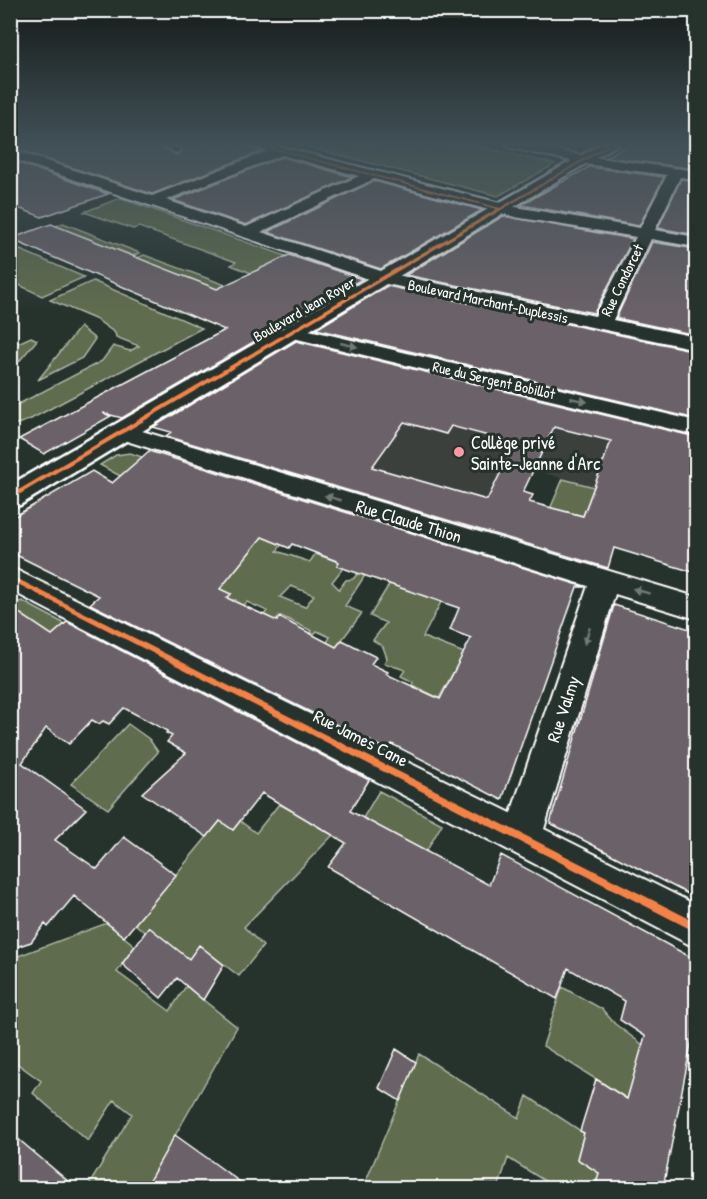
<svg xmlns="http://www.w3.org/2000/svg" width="707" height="1199" viewBox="0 0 707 1199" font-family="'Patrick Hand',sans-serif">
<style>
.built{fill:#3b413e}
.green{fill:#5f6c4d;stroke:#afb6a6;stroke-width:1.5;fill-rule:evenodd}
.building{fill:#6b6267;stroke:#fff;stroke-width:1.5;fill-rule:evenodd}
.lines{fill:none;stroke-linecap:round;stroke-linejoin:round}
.lane-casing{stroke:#fff;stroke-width:5}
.street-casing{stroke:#fff;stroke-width:4}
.secondary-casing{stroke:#fff;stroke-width:5}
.lane{fill:#26332d;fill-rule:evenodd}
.street{fill:#26332d;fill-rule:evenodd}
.secondary{fill:#26332d;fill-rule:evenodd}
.cycleway-casing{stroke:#26332d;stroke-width:3}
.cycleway{fill:#f48246;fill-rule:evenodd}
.oneway{fill:#727a76}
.poi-dot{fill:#ff9aa2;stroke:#26332d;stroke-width:2}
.labels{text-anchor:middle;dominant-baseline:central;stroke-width:6;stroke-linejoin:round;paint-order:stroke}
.far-street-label{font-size:15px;fill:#fff;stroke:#26332d}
.poi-label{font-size:18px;fill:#fff;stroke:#26332d;text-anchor:start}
.street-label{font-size:18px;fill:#fff;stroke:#26332d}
</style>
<rect width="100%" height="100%" fill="#26332d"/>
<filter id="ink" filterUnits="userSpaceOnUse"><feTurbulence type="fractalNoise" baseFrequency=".0167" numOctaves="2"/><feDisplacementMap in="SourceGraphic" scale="12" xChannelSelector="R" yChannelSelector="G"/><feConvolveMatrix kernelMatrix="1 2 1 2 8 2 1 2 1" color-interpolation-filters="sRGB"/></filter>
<g filter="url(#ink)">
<path class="built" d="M381 414 644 426 584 517 594 487 533 470 503 531 331 480Z"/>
<path class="green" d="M296 144H468L555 164 498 196Z
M120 198 286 256 274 262 287 267 264 278 231 265 236 262 139 227 133 229 84 212Z
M63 223 140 253 133 256 56 226Z
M11 246 84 277 42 296 11 281Z
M144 255 242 291 237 297 137 258Z
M93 281 202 328 29 420 11 426V408L102 361 113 346 130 351 139 346 116 337 115 333 97 320 50 300Z
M80 327 95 339 82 358 38 380Z
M31 337 37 340 11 371V346Z
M130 453 142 457 122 477 100 465 116 455Z
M563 479 594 487 583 516 572 513 568 522 547 516Z
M241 527 282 544 277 551 310 562 315 554 339 562 337 566 343 568 332 582 339 589 346 580 353 579 364 567 369 569 345 606 362 613 335 649 326 644 330 637 317 631 311 637 312 631 281 616 271 628 249 634 267 611 247 602 233 616 238 604 236 600H225L231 594 215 597ZM291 586 314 595 305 607 280 597Z
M393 578 441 602 423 637 464 653 439 698 412 685 413 682 401 676 405 670 384 663 387 658 383 647 373 640 386 623 370 616Z
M22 601 65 624 52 635 21 614 11 621V604Z
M128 724 149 739 158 752 108 809 71 784Z
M379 791 442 824 426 852 363 818Z
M279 804 292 811 298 804 310 822 333 835 244 927 263 946 239 976 200 946 189 959 149 936 135 924 220 821 233 830 240 821 256 833Z
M107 923 135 946 117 972 170 1011 186 986 237 1027 145 1188H87L132 1114 114 1100 88 1141 33 1093 41 1081 11 1059 10 959Z
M562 987 602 1009 615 1024 643 1045 629 1100 543 1046Z
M419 1054 519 1118 527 1096 584 1133 577 1159 599 1173 595 1188H556L508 1158 498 1188H363Z"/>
<path class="building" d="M17 144H157L177 155 183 148 174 144H237L262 151 152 194 16 149Z
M629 144H696V169L606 157Z
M282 157 352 177 246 225 173 200Z
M18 163 108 194 42 217 10 205V166Z
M589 167 664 177 639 226 521 205Z
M681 179 696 181V235L658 228Z
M374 181 482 210 381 269 267 232Z
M503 216 633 239 594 313 406 275Z
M51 224 217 289 289 255 362 279 122 418 103 413 111 416 44 454 19 439 225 330 10 239Z
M652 242 696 249V288L692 305H696V335L616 318Z
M387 286 696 351V419L316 329Z
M296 341 696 437V573L614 548 608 568 166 436 171 432 153 427ZM404 422 446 434 451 426 515 443 487 500 372 467ZM554 427 611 441 583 516 529 502 533 495 523 492Z
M149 451 585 587H577L502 800 392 744 388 750 90 604 99 596 10 552V519L92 471 112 483ZM262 537 289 548 292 544 339 562 337 566 459 608 450 630 471 638 440 699 386 674 388 672 371 664 376 657 342 640 336 647 279 617 277 621 227 598 231 594 220 589Z
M614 605 696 631V898L550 823Z
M10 607 52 635 67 622 369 780 350 811 489 885 501 855 696 960V1019L663 1188H595L599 1173 577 1159 584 1133 580 1131 596 1079 627 1099 645 1036 620 1020 625 1001 568 968 557 999 328 867 346 843 262 793 233 830 220 821 207 837 142 793 186 753 167 742 172 736 166 733 167 731 124 708 109 724 103 721 99 724 92 720 69 744 46 728 22 763 86 809 55 840 97 869 124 837 176 875 124 937 74 896 48 927 45 924 31 942 10 949Z
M149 927 189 959 199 945 224 965 203 1000 177 978 161 998 122 964Z
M396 1049 416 1062 400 1101 379 1088Z
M10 1132 76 1188H10Z
M175 1135 210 1160 248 1188H145Z"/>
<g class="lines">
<g class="lane-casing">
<path id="lane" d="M159 144H168L181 149 177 153Z"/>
</g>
<g class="street-casing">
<path id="street" d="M249 144H270L516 207 640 228 667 175 585 164 507 147 506 144H529L585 156 696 171V179L680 177 655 230 696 237V247L651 239 613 320 696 337V349L377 282 10 158V149L152 196 268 151ZM282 155 359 176 246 227 166 200ZM374 179 515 217 636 237 595 316 387 273 261 232Z
M292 326 696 421V435L285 336 282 332 285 328Z
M122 425 696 597V619L615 594 544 829 696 905V948L10 590V567L511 813 588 586 114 437 110 432 114 427Z"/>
</g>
<g class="secondary-casing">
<path id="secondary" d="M601 144H618L20 505 10 507V485Z"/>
</g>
<use href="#lane" class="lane"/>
<use href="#street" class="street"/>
<use href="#secondary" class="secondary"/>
<g class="cycleway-casing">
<path id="cycleway" d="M253 144H258L500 208 609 144H613L10 500V495L497 209Z
M10 575 696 922V932L10 580Z"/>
</g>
<use href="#cycleway" class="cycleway"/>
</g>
<defs><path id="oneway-solid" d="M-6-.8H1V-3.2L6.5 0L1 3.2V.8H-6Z" transform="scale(1.5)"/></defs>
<g class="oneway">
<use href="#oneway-solid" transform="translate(349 345) rotate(13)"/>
<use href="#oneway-solid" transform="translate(579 400) rotate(13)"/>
<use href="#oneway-solid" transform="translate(333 498) rotate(-163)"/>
<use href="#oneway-solid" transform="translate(641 591) rotate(-163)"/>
<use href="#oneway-solid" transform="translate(587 636) rotate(108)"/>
</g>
</g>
<linearGradient id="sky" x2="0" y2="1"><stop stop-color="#151c19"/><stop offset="0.46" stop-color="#415057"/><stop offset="1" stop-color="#415057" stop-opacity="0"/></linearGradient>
<rect width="707" height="312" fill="url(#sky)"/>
<circle class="poi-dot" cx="459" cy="452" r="6"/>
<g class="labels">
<g class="far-street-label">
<text transform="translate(622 280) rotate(-64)">Rue Condorcet</text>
<text transform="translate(488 301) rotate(12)">Boulevard Marchant-Duplessis</text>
<text transform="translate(304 309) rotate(-30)">Boulevard Jean Royer</text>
<text transform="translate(494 380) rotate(13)">Rue du Sergent Bobillot</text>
</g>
<g class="poi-label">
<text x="471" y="442">Collège privé<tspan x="471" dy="21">Sainte-Jeanne d'Arc</tspan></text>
</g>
<g class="street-label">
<text transform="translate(409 521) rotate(17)">Rue Claude Thion</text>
<text transform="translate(563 709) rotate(-72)">Rue Valmy</text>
<text transform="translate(361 738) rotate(27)">Rue James Cane</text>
</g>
</g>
<rect width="707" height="1199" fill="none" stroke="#26332d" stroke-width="36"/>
<rect x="18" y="18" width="671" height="1163" fill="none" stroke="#fff" stroke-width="2" filter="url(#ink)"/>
</svg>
